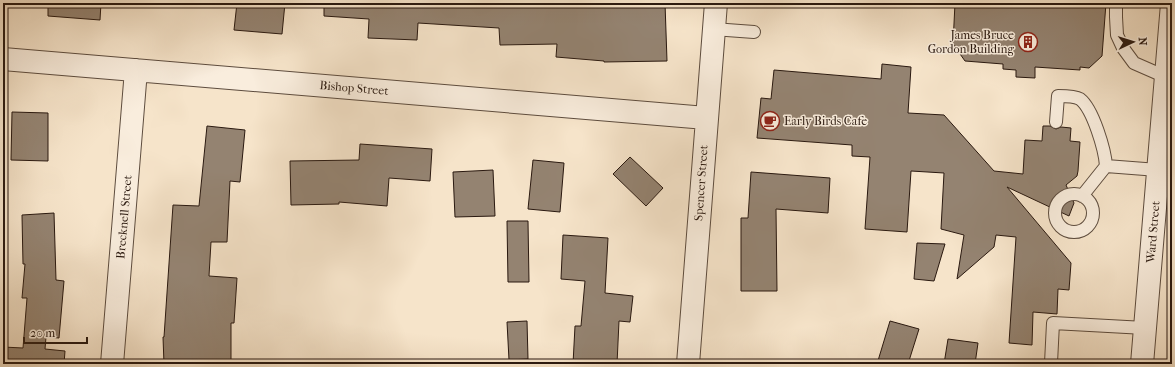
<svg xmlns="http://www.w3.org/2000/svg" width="1175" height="367" viewBox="0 0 1175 367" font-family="'IM FELL French Canon',serif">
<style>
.building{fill:#948371;stroke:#2a1910}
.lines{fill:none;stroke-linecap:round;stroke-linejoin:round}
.lane-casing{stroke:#5d4c3e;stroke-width:14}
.street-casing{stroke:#5d4c3e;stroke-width:24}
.lane{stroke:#f9eddd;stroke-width:12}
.street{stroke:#f9eddd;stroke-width:22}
.labels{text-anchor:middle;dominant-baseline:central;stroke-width:3;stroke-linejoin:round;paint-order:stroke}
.poi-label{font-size:12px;fill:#2a1910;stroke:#f9eddd;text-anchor:end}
.street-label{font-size:12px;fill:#2a1910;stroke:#f9eddd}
</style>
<rect width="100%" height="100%" fill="#f6e4ca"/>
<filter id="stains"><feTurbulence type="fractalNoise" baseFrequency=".005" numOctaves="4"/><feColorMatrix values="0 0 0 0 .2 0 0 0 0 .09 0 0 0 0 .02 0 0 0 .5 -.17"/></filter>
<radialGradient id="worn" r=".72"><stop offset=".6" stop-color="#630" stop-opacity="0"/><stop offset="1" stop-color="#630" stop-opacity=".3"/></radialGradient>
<path class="building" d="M48 3H101L100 20 48 16Z
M237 3H285L282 34 234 30Z
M324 3H665L667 61 604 62V61L556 57 557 44 500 45 499 28 418 23 417 40 368 38 369 19 324 16Z
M955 3H1106L1102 56 1089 68 1080 67V70L1035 67V78L1016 77V70L1003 69V64L965 61 953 44Z
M882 64 911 67 908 113 944 115 994 171 1023 174 1025 140 1042 141 1043 126H1050L1056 129 1061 127 1071 128 1070 141 1080 142 1078 171 1077 176 1066 185 1074 203 1069 216 1007 187 1071 263 1069 290 1058 289 1057 314 1033 312 1032 345 1009 343 1016 237 996 235 994 247 957 279 964 235 941 229 944 173 911 171 907 232 865 229 870 157 852 156V145L757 138 761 98 771 99 774 70 881 79Z
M12 112 48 113V161L11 160Z
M207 126 245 130 240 182 230 181 227 242H211L209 276 237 278 234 323H231V364H164L163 337H164L173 205 199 206Z
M360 144 432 149 430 181 389 178 387 206 339 202V204L291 205 290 161 359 160Z
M630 157 663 188 646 206 613 174Z
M533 160 564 163 560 212 528 209Z
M493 170 495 216 455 217 453 172Z
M751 172 830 178 828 213 776 209 777 291H741V218H748Z
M54 213 56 280 64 281 59 338 46 337 45 349 65 351 64 364H3V347L23 348 27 298H22L25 264H23L22 215Z
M507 221H528L529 282H508Z
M563 235 608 238 605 293 633 296 630 322 619 321 617 364H573L575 326H581L585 281 561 279Z
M917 243 945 244 934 281 914 279Z
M527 321 528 359 509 360 507 322Z
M890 321 919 329 908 364H877Z
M948 339 978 343 975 364H944Z"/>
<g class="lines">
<g class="lane-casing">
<path id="lane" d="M1116 3V17L1117 35 1123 48 1134 63 1166 77
M713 29 754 32
M1056 122 1058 96C1064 96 1075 96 1080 99 1093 109 1105 150 1106 166
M1055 213a19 19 0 1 1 38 0a19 19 0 1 1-38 0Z
M1082 196 1106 166 1158 170
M1051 363 1053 323 1145 328"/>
</g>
<g class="street-casing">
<path id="street" d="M3 59 706 118
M112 364 136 70
M688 364 716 3
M1142 364 1172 4"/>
</g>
<use href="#lane" class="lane"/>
<use href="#street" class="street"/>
</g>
<defs>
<g id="building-ring" transform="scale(1)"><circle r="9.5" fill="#f9eddd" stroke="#8f2418" stroke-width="1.5"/><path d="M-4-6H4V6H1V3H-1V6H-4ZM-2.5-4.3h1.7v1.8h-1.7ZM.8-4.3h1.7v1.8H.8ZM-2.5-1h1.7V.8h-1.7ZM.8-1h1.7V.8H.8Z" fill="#8f2418"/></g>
<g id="cafe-ring" transform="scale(1)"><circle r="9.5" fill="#f9eddd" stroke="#8f2418" stroke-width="1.5"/><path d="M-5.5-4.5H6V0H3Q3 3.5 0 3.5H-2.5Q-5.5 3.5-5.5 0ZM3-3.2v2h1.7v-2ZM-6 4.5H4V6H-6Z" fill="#8f2418"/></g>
</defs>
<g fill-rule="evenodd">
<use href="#building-ring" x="1028" y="42"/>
<use href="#cafe-ring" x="770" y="121"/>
</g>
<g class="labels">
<g class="poi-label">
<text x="1014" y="35">James Bruce<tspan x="1014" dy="14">Gordon Building</tspan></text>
<text x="784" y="121" text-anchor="start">Early Birds Cafe</text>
</g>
<g class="street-label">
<text transform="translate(354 88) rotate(5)">Bishop Street</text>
<text transform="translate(701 183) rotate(-86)">Spencer Street</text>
<text transform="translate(124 217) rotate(-85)">Brecknell Street</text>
<text transform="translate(1153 232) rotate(-85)">Ward Street</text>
</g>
</g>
<rect width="1175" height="367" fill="none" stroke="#f6e4ca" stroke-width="16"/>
<rect x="4" y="4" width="1167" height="359" fill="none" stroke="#2a1910" stroke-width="2"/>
<rect x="8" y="8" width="1159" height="351" fill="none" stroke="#2a1910"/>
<g transform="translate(1133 42) rotate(86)" stroke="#f9eddd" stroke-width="3" paint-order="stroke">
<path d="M0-3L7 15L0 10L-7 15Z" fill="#2a1910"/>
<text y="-6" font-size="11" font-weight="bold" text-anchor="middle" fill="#2a1910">N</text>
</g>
<path d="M24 337v6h63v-6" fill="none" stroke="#2a1910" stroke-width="2"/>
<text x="30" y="337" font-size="12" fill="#2a1910" stroke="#f9eddd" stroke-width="3" paint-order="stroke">20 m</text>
<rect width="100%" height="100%" filter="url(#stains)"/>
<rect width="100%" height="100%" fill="url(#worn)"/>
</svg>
